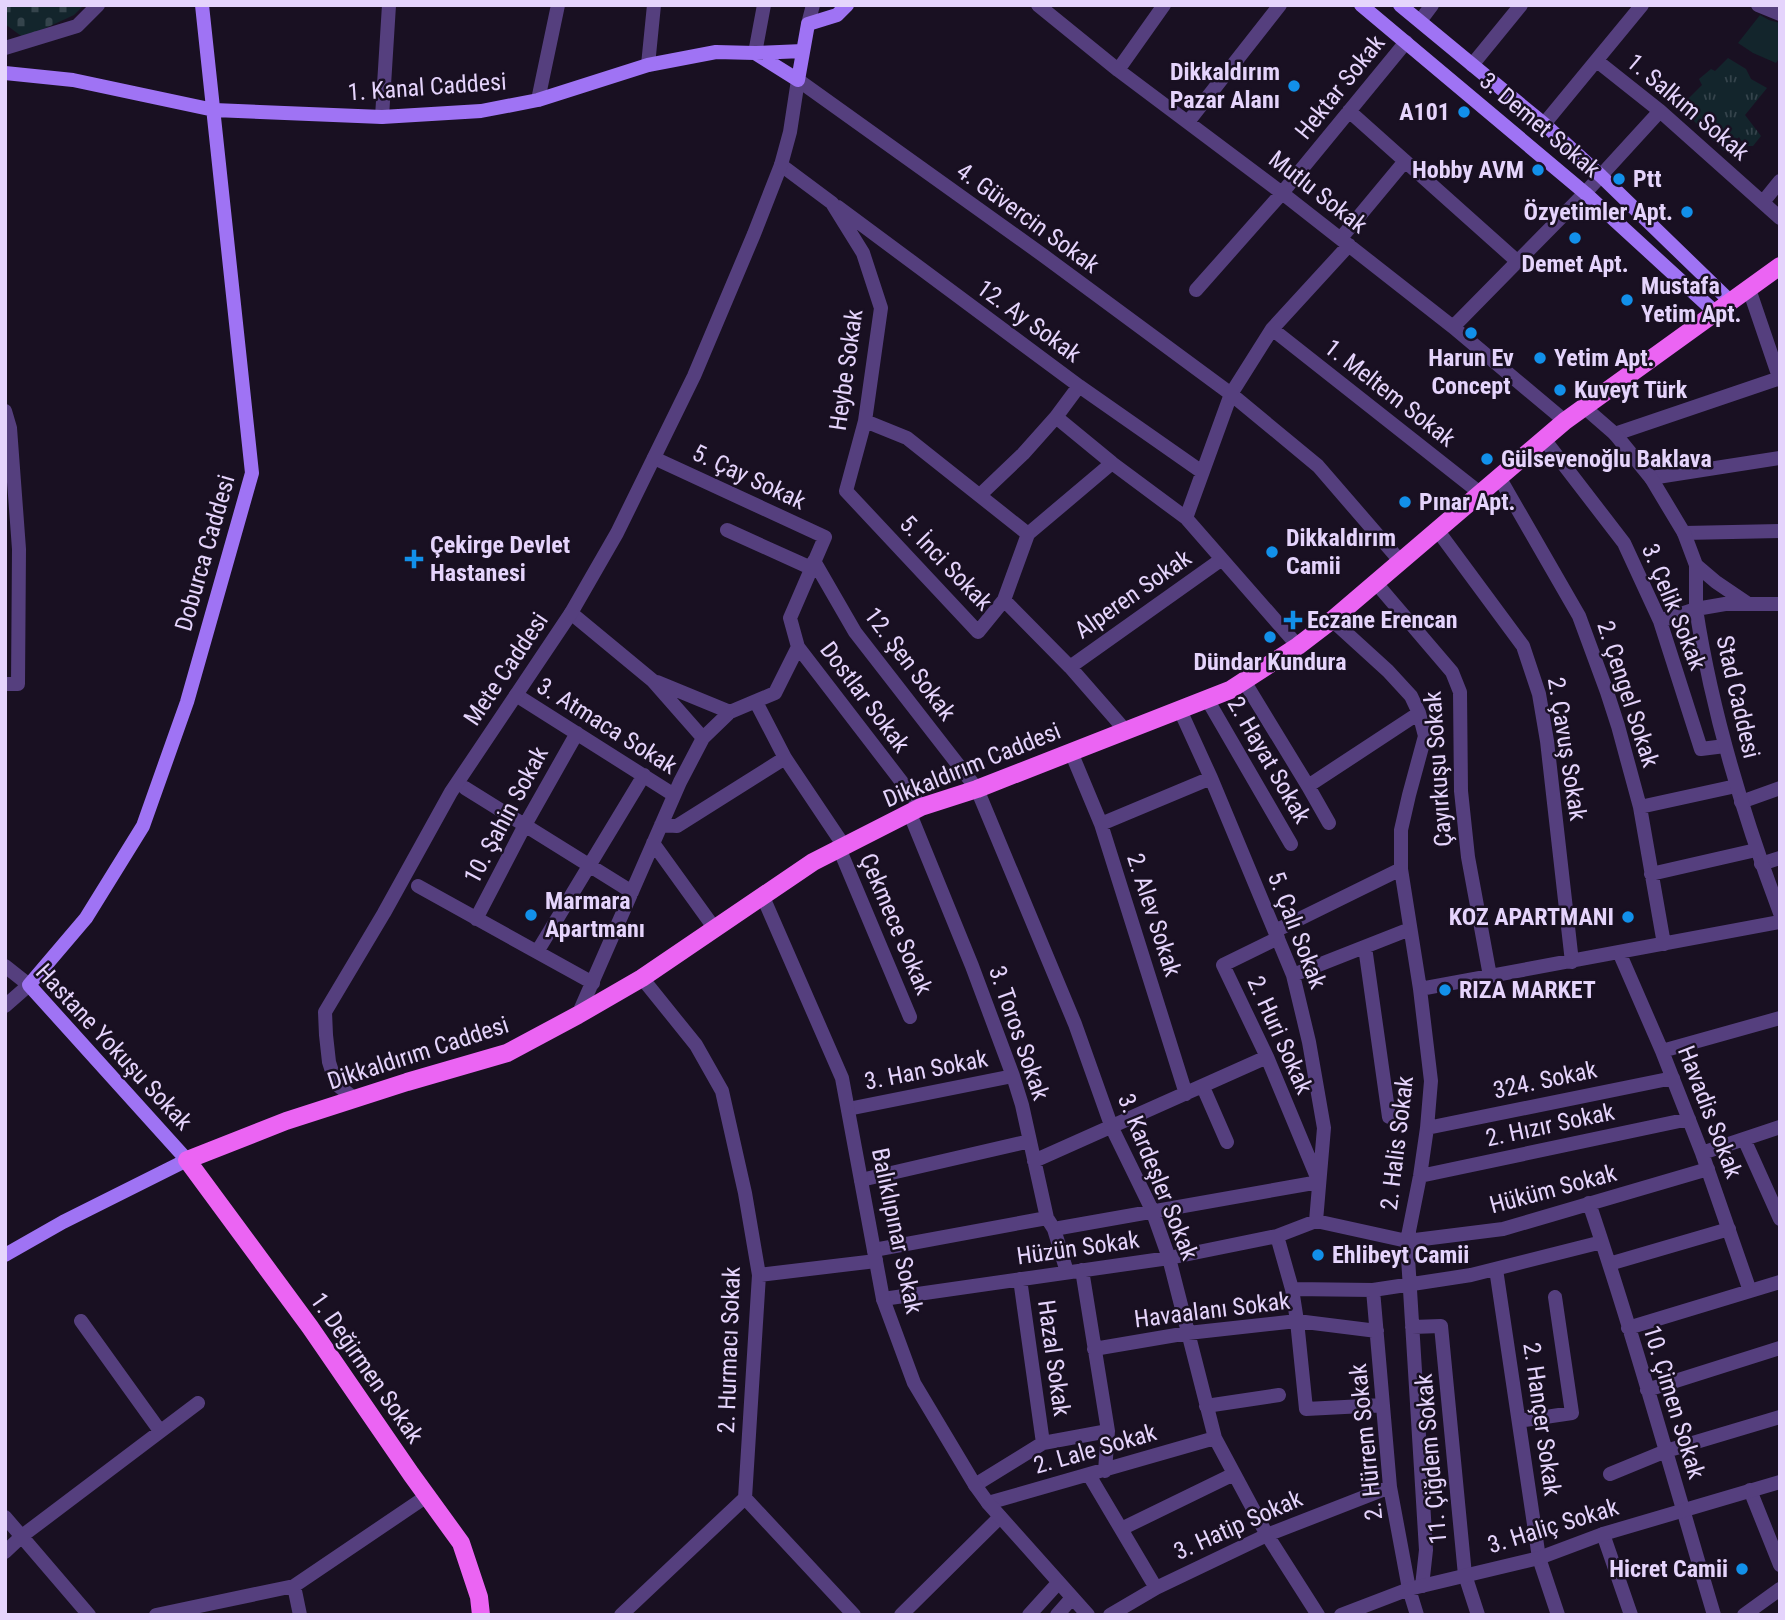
<svg xmlns="http://www.w3.org/2000/svg" width="1785" height="1620" viewBox="0 0 1785 1620" font-family="'Roboto Condensed',sans-serif">
<style>
.green{fill:#13252c}
.cemetery{fill:url(#cemetery-stones)}
.park{fill:url(#park-tufts)}
.lines{fill:none;stroke-linecap:round;stroke-linejoin:round}
.minor{stroke:#553f7e;stroke-width:14}
.tertiary{stroke:#553f7e;stroke-width:14}
.secondary{stroke:#9f73f4;stroke-width:14}
.primary{stroke:#eb64f3;stroke-width:18}
.poi-dot{fill:#1290ea;stroke:#191022;stroke-width:2.5}
.labels{text-anchor:middle;dominant-baseline:central;stroke-width:5;stroke-linejoin:round;paint-order:stroke}
.poi-label{font-size:24px;font-weight:bold;fill:#e5d4fc;stroke:#191022;text-anchor:start}
.street-label{font-size:24px;fill:#e5d4fc;stroke:#191022}
</style>
<defs>
<pattern id="cemetery-stones" width="16" height="16" patternUnits="userSpaceOnUse" patternTransform="scale(1.75)"><rect width="16" height="16" fill="#13252c"/><path d="M2 7V4a2 2 0 0 1 4 0v3zM10 15v-3a2 2 0 0 1 4 0v3z" fill="#35444c"/></pattern>
<pattern id="park-tufts" width="24" height="20" patternUnits="userSpaceOnUse" patternTransform="scale(1.75)"><rect width="24" height="20" fill="#13252c"/><path d="M3 7l-1-3M5 7V3M7 7l1-3M15 17l-1-3M17 17v-4M19 17l1-3" fill="none" stroke="#35444c"/></pattern>
</defs>
<rect width="100%" height="100%" fill="#191022"/>
<path class="green" d="M1760 15 1769 20 1780 23V57L1776 63 1753 53 1738 43Z"/>
<path class="cemetery" d="M5 5H84L74 15 24 38 5 24Z"/>
<path class="park" d="M1728 58 1746 69 1751 79 1767 88 1745 115 1761 136 1753 146H1745L1739 137 1724 151 1680 107 1702 85 1699 79 1711 69 1715 71Z"/>
<g class="lines">
<path class="minor" d="M1038 5 1118 70 1282 193 1453 327 1565 421
M1758 5 1780 14
M1420 21 1432 5
M5 48 77 26 98 5
M755 53 764 5
M1597 61 1660 111 1780 218
M648 65 654 5
M1472 65 1521 5
M1118 70 1164 5
M798 80 1044 256 1231 394 1318 466 1401 562
M538 100 558 5
M1349 111 1518 262
M382 117 389 5
M1188 122 1280 5
M1544 124 1642 5
M781 165 832 203 863 253 881 308 865 421 846 491 978 632 1004 600 1028 534 1112 463
M1763 202 1780 181
M838 207 1079 386 1202 472
M1341 238 1405 161
M1749 289 1780 380
M1196 290 1282 193 1406 42
M1453 327 1585 193 1660 111
M1272 329 1480 493
M5 411 10 428 19 549 18 684H5
M1056 417 1112 463 1186 518 1298 646
M865 421 907 438 1028 534
M1615 434 1780 378
M1544 439 1624 543 1660 621 1701 749 1725 746
M1499 477 1579 616 1607 692 1618 726 1640 807 1664 944
M1651 478 1780 458
M980 495 1023 454 1056 417 1079 386
M1186 518 1231 394 1272 329 1349 245
M727 530 811 568
M1438 531 1523 646 1539 694 1547 741 1572 962
M1684 533 1780 531
M814 561 855 632 977 789 1075 1024 1112 1128 1152 1210 1169 1258 1215 1438 1267 1535 1318 1615
M1376 583 1452 672 1460 692 1461 791 1468 857 1490 976
M1004 600 1070 667 1125 730
M571 613 652 680 703 738
M1332 620 1388 671 1411 696 1419 713 1425 736 1409 795 1401 830V869L1420 989 1431 1081 1427 1128 1420 1176 1407 1241 1426 1550 1422 1586
M1660 621 1696 609
M798 647 921 807
M1070 667 1222 559
M1244 681 1308 786 1419 713
M657 682 730 712
M516 695 674 795
M1207 699 1291 844
M756 702 785 758 844 846
M1180 710 1211 778 1293 975 1309 1042 1324 1128 1316 1221
M1071 752 1101 824 1186 1094
M1308 786 1329 823
M465 788 632 892
M1741 802 1780 788
M1640 807 1736 786
M910 814 972 966 1013 1076 1022 1105 1047 1218 1054 1229 1067 1272
M1101 824 1211 778
M661 825 677 826 785 758
M653 843 715 929
M839 848 910 1017
M1761 864 1780 858
M1651 874 1756 850
M418 886 593 983
M476 919 525 825 577 733
M1275 931 1401 869
M1365 947 1389 1117
M537 952 644 775
M1619 952 1662 1051 1702 1153 1750 1291
M5 966 29 985
M1293 975 1410 929
M1420 989 1780 922
M578 1015 680 782 703 738 730 712 775 693 798 647 790 618 825 537 654 458
M1662 1051 1780 1018
M1203 1087 1227 1142
M848 1109 1013 1076
M1427 1128 1673 1078
M1744 1139 1780 1219
M1702 1153 1780 1127
M1034 1161 1267 1057
M1420 1176 1689 1119
M861 1180 1030 1141
M1589 1203C1635 1339 1673 1477 1714 1615
M1054 1229 1319 1182 1267 1057 1223 965 1278 938
M1277 1236 1292 1289 1373 1290 1471 1275 1602 1242
M874 1250 1047 1218
M1609 1264 1729 1229
M1496 1269 1539 1558 1558 1615
M1082 1270 1108 1431 1105 1471
M759 1275 876 1261
M1020 1279 1043 1443
M1292 1289 1297 1321 1306 1409 1383 1405
M1373 1290 1390 1487 1409 1589
M883 1299 1169 1258 1277 1236 1316 1221 1407 1241 1503 1229 1708 1169
M81 1321 160 1431
M1412 1327 1441 1326 1465 1575 1478 1615
M1628 1328 1780 1282
M1094 1349 1188 1333 1297 1321 1377 1331
M1647 1390 1780 1348
M1206 1406 1279 1395
M1519 1421 1572 1413 1555 1297
M1610 1474 1666 1451 1780 1417
M1089 1475 1156 1588
M975 1485 1043 1443 1108 1431
M1750 1490 1780 1565
M745 1498 854 1615
M988 1503 1215 1438
M5 1517 89 1615
M1121 1529 1234 1474
M1603 1534 1631 1615
M5 1552 22 1536 198 1403
M294 1586 300 1615
M156 1615 294 1586 427 1496
M621 1615 745 1498 759 1275 745 1193 722 1091 696 1045 642 978
M901 1615 1000 1517
M1110 1615 1156 1588 1267 1535 1390 1487
M1744 1615 1780 1589"/>
<path class="tertiary" d="M808 24 813 5
M1584 407 1615 434 1651 478 1684 533 1696 565V609L1725 604H1780
M1696 565 1716 582 1747 603
M1696 609C1712 713 1743 815 1780 913
M763 897 842 1078 883 1299 914 1383 975 1485 988 1503 1088 1615
M5 1006 29 985
M355 1099 336 1084 329 1062 326 1035 325 1012 384 913 451 792 571 613 617 533 694 376 754 234 781 165 790 132 798 80
M1409 1589 1417 1615
M1029 1615 1058 1583
M1057 1615 1072 1598
M1341 1615 1409 1589 1539 1558 1603 1534 1780 1482"/>
<path class="secondary" d="M1361 5 1585 193 1716 313
M1400 5 1544 124 1601 176 1731 302
M756 53 803 51
M5 73 73 80 214 110 382 117 481 111 538 100 648 65 716 52 755 53 798 80 808 24 837 15 847 5
M5 1255 63 1222 187 1160 29 985 86 918 143 826 187 702 252 473 202 5"/>
<path class="primary" d="M481 1615 479 1597 461 1543 411 1474 310 1327 187 1160 286 1121 407 1082 507 1053 578 1015 642 978 813 862 921 807 977 789 1230 690 1298 646 1332 620 1565 421 1780 266"/>
</g>
<g class="poi-dot">
<circle cx="1294" cy="86" r="7"/>
<circle cx="1464" cy="112" r="7"/>
<circle cx="1538" cy="170" r="7"/>
<circle cx="1619" cy="179" r="7"/>
<circle cx="1687" cy="212" r="7"/>
<circle cx="1575" cy="238" r="7"/>
<circle cx="1627" cy="300" r="7"/>
<circle cx="1471" cy="333" r="7"/>
<circle cx="1540" cy="358" r="7"/>
<circle cx="1560" cy="390" r="7"/>
<circle cx="1487" cy="459" r="7"/>
<circle cx="1405" cy="502" r="7"/>
<circle cx="1272" cy="552" r="7"/>
<path d="M410.5 548.5h7v7h7v7h-7v7h-7v-7h-7v-7h7z"/>
<path d="M1289.5 609.5h7v7h7v7h-7v7h-7v-7h-7v-7h7z"/>
<circle cx="1270" cy="637" r="7"/>
<circle cx="531" cy="915" r="7"/>
<circle cx="1628" cy="917" r="7"/>
<circle cx="1445" cy="990" r="7"/>
<circle cx="1318" cy="1255" r="7"/>
<circle cx="1742" cy="1569" r="7"/>
</g>
<g class="labels">
<g class="poi-label">
<text x="1280" y="72" text-anchor="end">Dikkaldırım<tspan x="1280" dy="28">Pazar Alanı</tspan></text>
<text x="1450" y="112" text-anchor="end">A101</text>
<text x="1524" y="170" text-anchor="end">Hobby AVM</text>
<text x="1633" y="179">Ptt</text>
<text x="1673" y="212" text-anchor="end">Özyetimler Apt.</text>
<text x="1575" y="264" text-anchor="middle">Demet Apt.</text>
<text x="1641" y="286">Mustafa<tspan x="1641" dy="28">Yetim Apt.</tspan></text>
<text x="1471" y="358" text-anchor="middle">Harun Ev<tspan x="1471" dy="28">Concept</tspan></text>
<text x="1554" y="358">Yetim Apt.</text>
<text x="1574" y="390">Kuveyt Türk</text>
<text x="1501" y="459">Gülsevenoğlu Baklava</text>
<text x="1419" y="502">Pınar Apt.</text>
<text x="1286" y="538">Dikkaldırım<tspan x="1286" dy="28">Camii</tspan></text>
<text x="430" y="545">Çekirge Devlet<tspan x="430" dy="28">Hastanesi</tspan></text>
<text x="1307" y="620">Eczane Erencan</text>
<text x="1270" y="662" text-anchor="middle">Dündar Kundura</text>
<text x="545" y="901">Marmara<tspan x="545" dy="28">Apartmanı</tspan></text>
<text x="1614" y="917" text-anchor="end">KOZ APARTMANI</text>
<text x="1459" y="990">RIZA MARKET</text>
<text x="1332" y="1255">Ehlibeyt Camii</text>
<text x="1728" y="1569" text-anchor="end">Hicret Camii</text>
</g>
<g class="street-label">
<text transform="translate(427 87) rotate(-4)">1. Kanal Caddesi</text>
<text transform="translate(1340 87) rotate(-51)">Hektar Sokak</text>
<text transform="translate(1688 107) rotate(40)">1. Salkım Sokak</text>
<text transform="translate(1540 125) rotate(40)">3. Demet Sokak</text>
<text transform="translate(1318 192) rotate(38)">Mutlu Sokak</text>
<text transform="translate(1028 218) rotate(36)">4. Güvercin Sokak</text>
<text transform="translate(1029 321) rotate(36)">12. Ay Sokak</text>
<text transform="translate(846 370) rotate(-82)">Heybe Sokak</text>
<text transform="translate(1390 393) rotate(38)">1. Meltem Sokak</text>
<text transform="translate(749 477) rotate(25)">5. Çay Sokak</text>
<text transform="translate(205 553) rotate(-74)">Doburca Caddesi</text>
<text transform="translate(946 563) rotate(46)">5. İnci Sokak</text>
<text transform="translate(1133 594) rotate(-35)">Alperen Sokak</text>
<text transform="translate(1674 607) rotate(68)">3. Çelik Sokak</text>
<text transform="translate(910 664) rotate(53)">12. Şen Sokak</text>
<text transform="translate(506 669) rotate(-56)">Mete Caddesi</text>
<text transform="translate(1628 694) rotate(72)">2. Çengel Sokak</text>
<text transform="translate(865 697) rotate(53)">Dostlar Sokak</text>
<text transform="translate(1738 697) rotate(77)">Stad Caddesi</text>
<text transform="translate(607 726) rotate(32)">3. Atmaca Sokak</text>
<text transform="translate(1567 749) rotate(81)">2. Çavuş Sokak</text>
<text transform="translate(1269 760) rotate(60)">2. Hayat Sokak</text>
<text transform="translate(972 765) rotate(-22)">Dikkaldırım Caddesi</text>
<text transform="translate(1438 769) rotate(-94)">Çayırkuşu Sokak</text>
<text transform="translate(506 815) rotate(-62)">10. Şahin Sokak</text>
<text transform="translate(1154 915) rotate(72)">2. Alev Sokak</text>
<text transform="translate(896 924) rotate(67)">Çekmece Sokak</text>
<text transform="translate(1297 930) rotate(69)">5. Çalı Sokak</text>
<text transform="translate(1019 1033) rotate(71)">3. Toros Sokak</text>
<text transform="translate(1280 1035) rotate(66)">2. Huri Sokak</text>
<text transform="translate(114 1047) rotate(47)">Hastane Yokuşu Sokak</text>
<text transform="translate(418 1053) rotate(-18)">Dikkaldırım Caddesi</text>
<text transform="translate(926 1070) rotate(-11)">3. Han Sokak</text>
<text transform="translate(1545 1080) rotate(-12)">324. Sokak</text>
<text transform="translate(1710 1112) rotate(69)">Havadis Sokak</text>
<text transform="translate(1550 1125) rotate(-12)">2. Hızır Sokak</text>
<text transform="translate(1397 1143) rotate(-83)">2. Halis Sokak</text>
<text transform="translate(1158 1177) rotate(68)">3. Kardeşler Sokak</text>
<text transform="translate(1553 1189) rotate(-15)">Hüküm Sokak</text>
<text transform="translate(897 1231) rotate(78)">Balıklıpınar Sokak</text>
<text transform="translate(1078 1248) rotate(-8)">Hüzün Sokak</text>
<text transform="translate(1212 1310) rotate(-7)">Havaalanı Sokak</text>
<text transform="translate(729 1350) rotate(-88)">2. Hurmacı Sokak</text>
<text transform="translate(1054 1358) rotate(82)">Hazal Sokak</text>
<text transform="translate(367 1368) rotate(55)">1. Değirmen Sokak</text>
<text transform="translate(1674 1402) rotate(73)">10. Çimen Sokak</text>
<text transform="translate(1542 1419) rotate(82)">2. Hançer Sokak</text>
<text transform="translate(1366 1442) rotate(-96)">2. Hürrem Sokak</text>
<text transform="translate(1095 1449) rotate(-16)">2. Lale Sokak</text>
<text transform="translate(1431 1459) rotate(-95)">11. Çiğdem Sokak</text>
<text transform="translate(1238 1525) rotate(-24)">3. Hatip Sokak</text>
<text transform="translate(1553 1526) rotate(-17)">3. Haliç Sokak</text>
</g>
</g>
<rect width="1785" height="1620" fill="none" stroke="#e5d4fc" stroke-width="14"/>
</svg>
